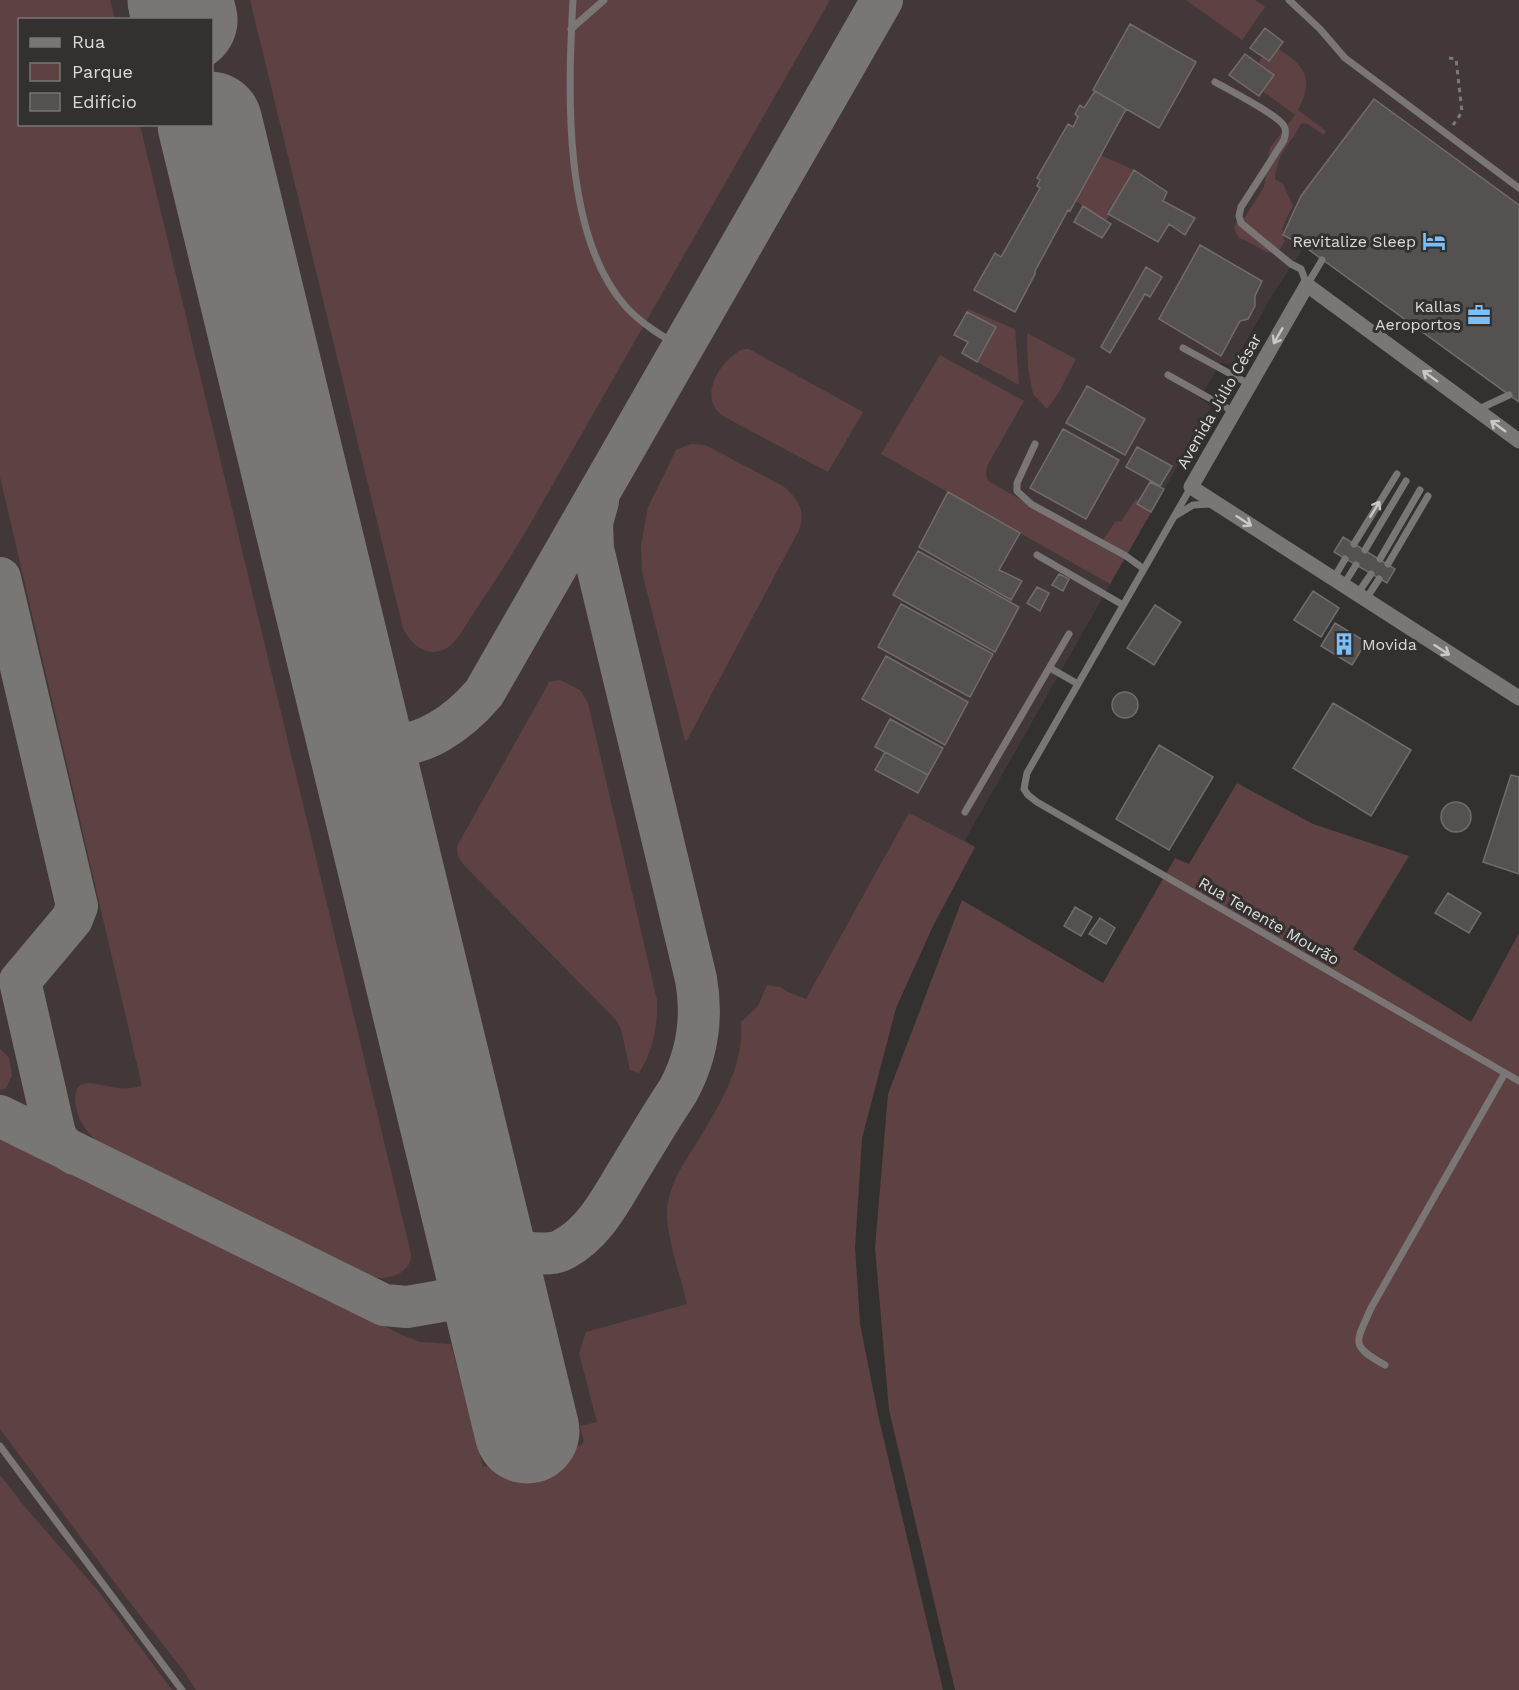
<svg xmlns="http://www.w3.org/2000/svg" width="1519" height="1690" viewBox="0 0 1519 1690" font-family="'Work Sans',sans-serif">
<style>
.built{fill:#433839;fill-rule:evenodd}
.green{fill:#5e4143}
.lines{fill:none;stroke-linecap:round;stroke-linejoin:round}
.taxiway{stroke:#797676;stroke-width:42}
.runway{stroke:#797676;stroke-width:105}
.building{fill:#555151;stroke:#706c6c;stroke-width:1.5}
.path{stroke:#7c7979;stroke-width:3;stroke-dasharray:4.5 4.5;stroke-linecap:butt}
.service{stroke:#7a7676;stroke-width:7}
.tertiary{stroke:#7a7676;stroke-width:15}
.oneway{stroke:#c8c6c6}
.labels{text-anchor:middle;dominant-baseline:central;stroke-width:6;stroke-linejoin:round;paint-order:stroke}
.poi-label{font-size:16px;fill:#dcdada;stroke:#333030;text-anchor:end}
.street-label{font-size:16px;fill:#dcdada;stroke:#333030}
</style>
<rect width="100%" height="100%" fill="#333030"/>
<path class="built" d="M0 0H1519V402L1304 247 1276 289 1232 366 1221 362 1200 398 1211 407 965 840 975 847 933 926 896 1008 862 1138 855 1247 860 1324 878 1415 943 1690H0ZM20 20H212V124H20Z"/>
<path class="green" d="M0 0H110L115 19 20 20V124L140 125 411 1254C412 1278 378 1282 361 1275L113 1154C99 1144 81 1129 77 1111 68 1070 97 1086 118 1088 127 1089 134 1088 142 1086L0 477Z
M250 0H830L533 519C514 552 494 583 473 614 466 624 460 637 451 645 431 661 412 647 403 628Z
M1186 0H1255L1265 7 1242 40Z
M1272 45C1301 63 1317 74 1298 110L1326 131 1324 135 1306 123 1301 124C1289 147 1278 150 1275 179L1283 184 1293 206C1288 216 1278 230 1285 241L1280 249 1269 253 1238 237 1234 228 1237 221 1245 217 1264 187 1270 148 1295 115 1257 87 1258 64Z
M1100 155 1134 170 1106 221 1076 201Z
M968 309 1015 329 1019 385 977 362 996 327 967 312Z
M1027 333 1076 359 1059 392 1047 409 1033 394 1028 368Z
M744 349H749L863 412 828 472 732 421C725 417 718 414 714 406 704 386 725 356 744 349Z
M940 355 1024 401 987 466 986 475 988 481 1087 537 1101 543 1115 522 1121 521 1136 499 1153 509 1110 584 881 454Z
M691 444 705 445 715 450 783 486C799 499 807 513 798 532L687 740 685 741 642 572 641 546 648 507 676 450Z
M560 680 580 690 588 703 657 1000C658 1026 653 1051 639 1073L630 1070 621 1029 616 1020 463 864 458 856 457 846 546 688 549 682Z
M1237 783 1313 824 1409 856 1353 949 1471 1022 1519 933V1690H955L889 1410 875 1248 888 1094 962 900 1103 983 1175 858 1189 864Z
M909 813 975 847 933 926 896 1008 862 1138 855 1247 860 1324 878 1415 943 1690H196L183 1670 121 1591 0 1429V1134L400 1334 420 1342 451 1344 483 1467 582 1445 584 1441 580 1426 597 1422 579 1353 586 1332 687 1304C681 1277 666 1237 667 1210 669 1185 683 1164 696 1144 718 1108 745 1066 741 1022L758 1006 767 985 780 987 788 992 806 999Z
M0 1049 9 1057 12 1076 6 1088 0 1090Z
M0 1475 25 1507 99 1592 172 1690H0Z"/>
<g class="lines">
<path class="taxiway" d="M0 578 77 906 72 919 20 981 55 1134 61 1145 75 1154
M356 728C364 733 373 739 382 742 420 753 461 720 484 693L882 0
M0 1116 384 1305 407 1307 493 1292
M470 1199C484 1225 501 1251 533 1253 542 1254 556 1254 564 1249 597 1231 613 1195 632 1165 647 1140 662 1115 678 1091 697 1056 703 1018 696 979L593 549 592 523 598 501"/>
<path class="runway" d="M180 0 185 20
M210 124 527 1431"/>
</g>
<path class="building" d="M1130 24 1196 62 1159 128 1093 90Z
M1265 28 1283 42 1269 61 1250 48Z
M1245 54 1274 75 1259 96 1229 75Z
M1095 91 1126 109 1070 211 1068 210 1035 271V274L1015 312 974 290 995 253 1001 257 1040 188 1037 186 1040 180 1037 178 1068 124 1073 127 1078 117 1075 114 1080 105 1084 108Z
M1374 99 1519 205V402L1305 247 1283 235 1301 196Z
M1134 170 1167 192 1163 201 1195 218 1185 235 1169 224 1158 242 1108 214Z
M1083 206 1111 224 1102 238 1074 222Z
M1200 245 1262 281 1255 296V306L1248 319 1240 321 1221 356 1159 319Z
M1146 267 1162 277 1150 297 1145 294 1110 353 1101 347Z
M967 312 996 327 977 362 962 353 968 342 954 335Z
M1087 386 1145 419 1125 455 1066 423Z
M1063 429 1119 460 1086 519 1030 488Z
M1137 447 1172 466 1160 486 1126 467Z
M1150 482 1164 489 1151 512 1137 504Z
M948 492 1020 533 999 570 1022 581 1011 600 919 547Z
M1343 537 1395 569 1387 583 1334 552Z
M918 551 1019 607 995 652 893 595Z
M1059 574 1069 579 1063 591 1052 585Z
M1037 587 1049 593 1040 611 1027 603Z
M1313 591 1339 608 1321 637 1294 620Z
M901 604 993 654 970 697 878 647Z
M1155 605 1181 622 1154 665 1127 648Z
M1335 623 1366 642 1352 665 1321 646Z
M886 656 968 702 945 745 862 699Z
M1112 705a13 13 0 1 1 26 0a13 13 0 1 1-26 0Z
M1333 703 1411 750 1371 816 1293 768Z
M890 719 943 748 928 775 875 747Z
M1159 745 1213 777 1169 850 1116 819Z
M885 752 928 775 918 793 875 770Z
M1511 775 1519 777V874L1483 862Z
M1441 817a15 15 0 1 1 30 0a15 15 0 1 1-30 0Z
M1448 893 1481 913 1469 933 1435 913Z
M1075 907 1092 917 1081 936 1064 926Z
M1100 918 1115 928 1106 944 1089 934Z"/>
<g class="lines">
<path class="path" d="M1449 58 1456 59 1462 112 1453 125"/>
<path class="service" d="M573 0C568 90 562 237 627 308 642 324 662 336 682 348
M1289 0 1320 29 1345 58 1519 188
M571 29 604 0
M1215 82C1229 90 1278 115 1284 126 1287 131 1285 136 1284 140L1241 207 1239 216 1241 223 1291 264 1301 269 1307 285
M1307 285 1322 260
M1183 348 1249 384
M1168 375 1234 412
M1479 409 1509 395
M1035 444 1017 483V491L1031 504 1126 556 1144 569
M1191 487 1027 773 1024 789 1028 795 1037 802 1519 1081
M1175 516 1193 505 1211 504
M1354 544 1397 474
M1365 550 1406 481
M1037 555 1123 605
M1380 559 1420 490
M1388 564 1428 496
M1334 578 1345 559
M1344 584 1356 565
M1358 593 1371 574
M1366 599 1379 579
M1050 668 1078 684
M965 812 1069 634
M1385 1365C1349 1345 1356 1343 1371 1308L1505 1073
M0 1446 182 1690"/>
<path class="tertiary" d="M1519 441 1307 285 1191 487 1519 698"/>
</g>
<defs><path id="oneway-shaft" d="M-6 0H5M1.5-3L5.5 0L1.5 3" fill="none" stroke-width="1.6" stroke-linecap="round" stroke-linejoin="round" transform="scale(1.5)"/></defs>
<g class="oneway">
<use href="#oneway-shaft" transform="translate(1278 336) rotate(120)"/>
<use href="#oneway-shaft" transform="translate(1430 376) rotate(-144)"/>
<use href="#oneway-shaft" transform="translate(1498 426) rotate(-144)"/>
<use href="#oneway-shaft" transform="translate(1375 509) rotate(-59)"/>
<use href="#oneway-shaft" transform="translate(1244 521) rotate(33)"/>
<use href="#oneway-shaft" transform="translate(1442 650) rotate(33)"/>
</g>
<defs>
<g id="hotel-bare" transform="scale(1.8)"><path d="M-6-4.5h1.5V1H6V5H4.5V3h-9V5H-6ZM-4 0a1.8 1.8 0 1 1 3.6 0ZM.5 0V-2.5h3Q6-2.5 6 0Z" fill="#7abff8" stroke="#333030" stroke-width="2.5" paint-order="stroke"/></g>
<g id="office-bare" transform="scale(1.8)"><path d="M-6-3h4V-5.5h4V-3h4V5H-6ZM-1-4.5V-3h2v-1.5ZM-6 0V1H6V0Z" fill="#7abff8" stroke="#333030" stroke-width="2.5" paint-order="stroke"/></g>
<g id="building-bare" transform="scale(1.8)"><path d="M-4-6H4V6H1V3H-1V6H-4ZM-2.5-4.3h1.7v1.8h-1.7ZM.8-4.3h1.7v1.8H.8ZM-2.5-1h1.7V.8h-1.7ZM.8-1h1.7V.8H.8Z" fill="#7abff8" stroke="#333030" stroke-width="2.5" paint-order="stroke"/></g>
</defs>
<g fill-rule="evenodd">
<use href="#hotel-bare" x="1434" y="241"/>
<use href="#office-bare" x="1479" y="315"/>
<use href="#building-bare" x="1344" y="644"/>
</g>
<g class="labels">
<g class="poi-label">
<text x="1416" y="241">Revitalize Sleep</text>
<text x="1461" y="306">Kallas<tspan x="1461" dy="18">Aeroportos</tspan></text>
<text x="1362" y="644" text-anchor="start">Movida</text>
</g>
<g class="street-label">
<text transform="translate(1219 401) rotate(-60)">Avenida Júlio César</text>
<text transform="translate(1269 921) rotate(30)">Rua Tenente Mourão</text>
</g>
</g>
<rect x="18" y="18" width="195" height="108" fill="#333030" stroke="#777474" stroke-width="1.5"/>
<rect x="30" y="38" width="30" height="9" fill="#7a7676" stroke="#777474" stroke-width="1.5"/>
<text x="72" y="48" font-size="18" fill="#dcdada">Rua</text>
<rect x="30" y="63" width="30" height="18" fill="#5e4143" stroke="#777474" stroke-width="1.5"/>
<text x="72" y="78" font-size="18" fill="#dcdada">Parque</text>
<rect x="30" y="93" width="30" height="18" fill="#555151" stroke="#777474" stroke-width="1.5"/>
<text x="72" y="108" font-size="18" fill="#dcdada">Edifício</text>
</svg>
